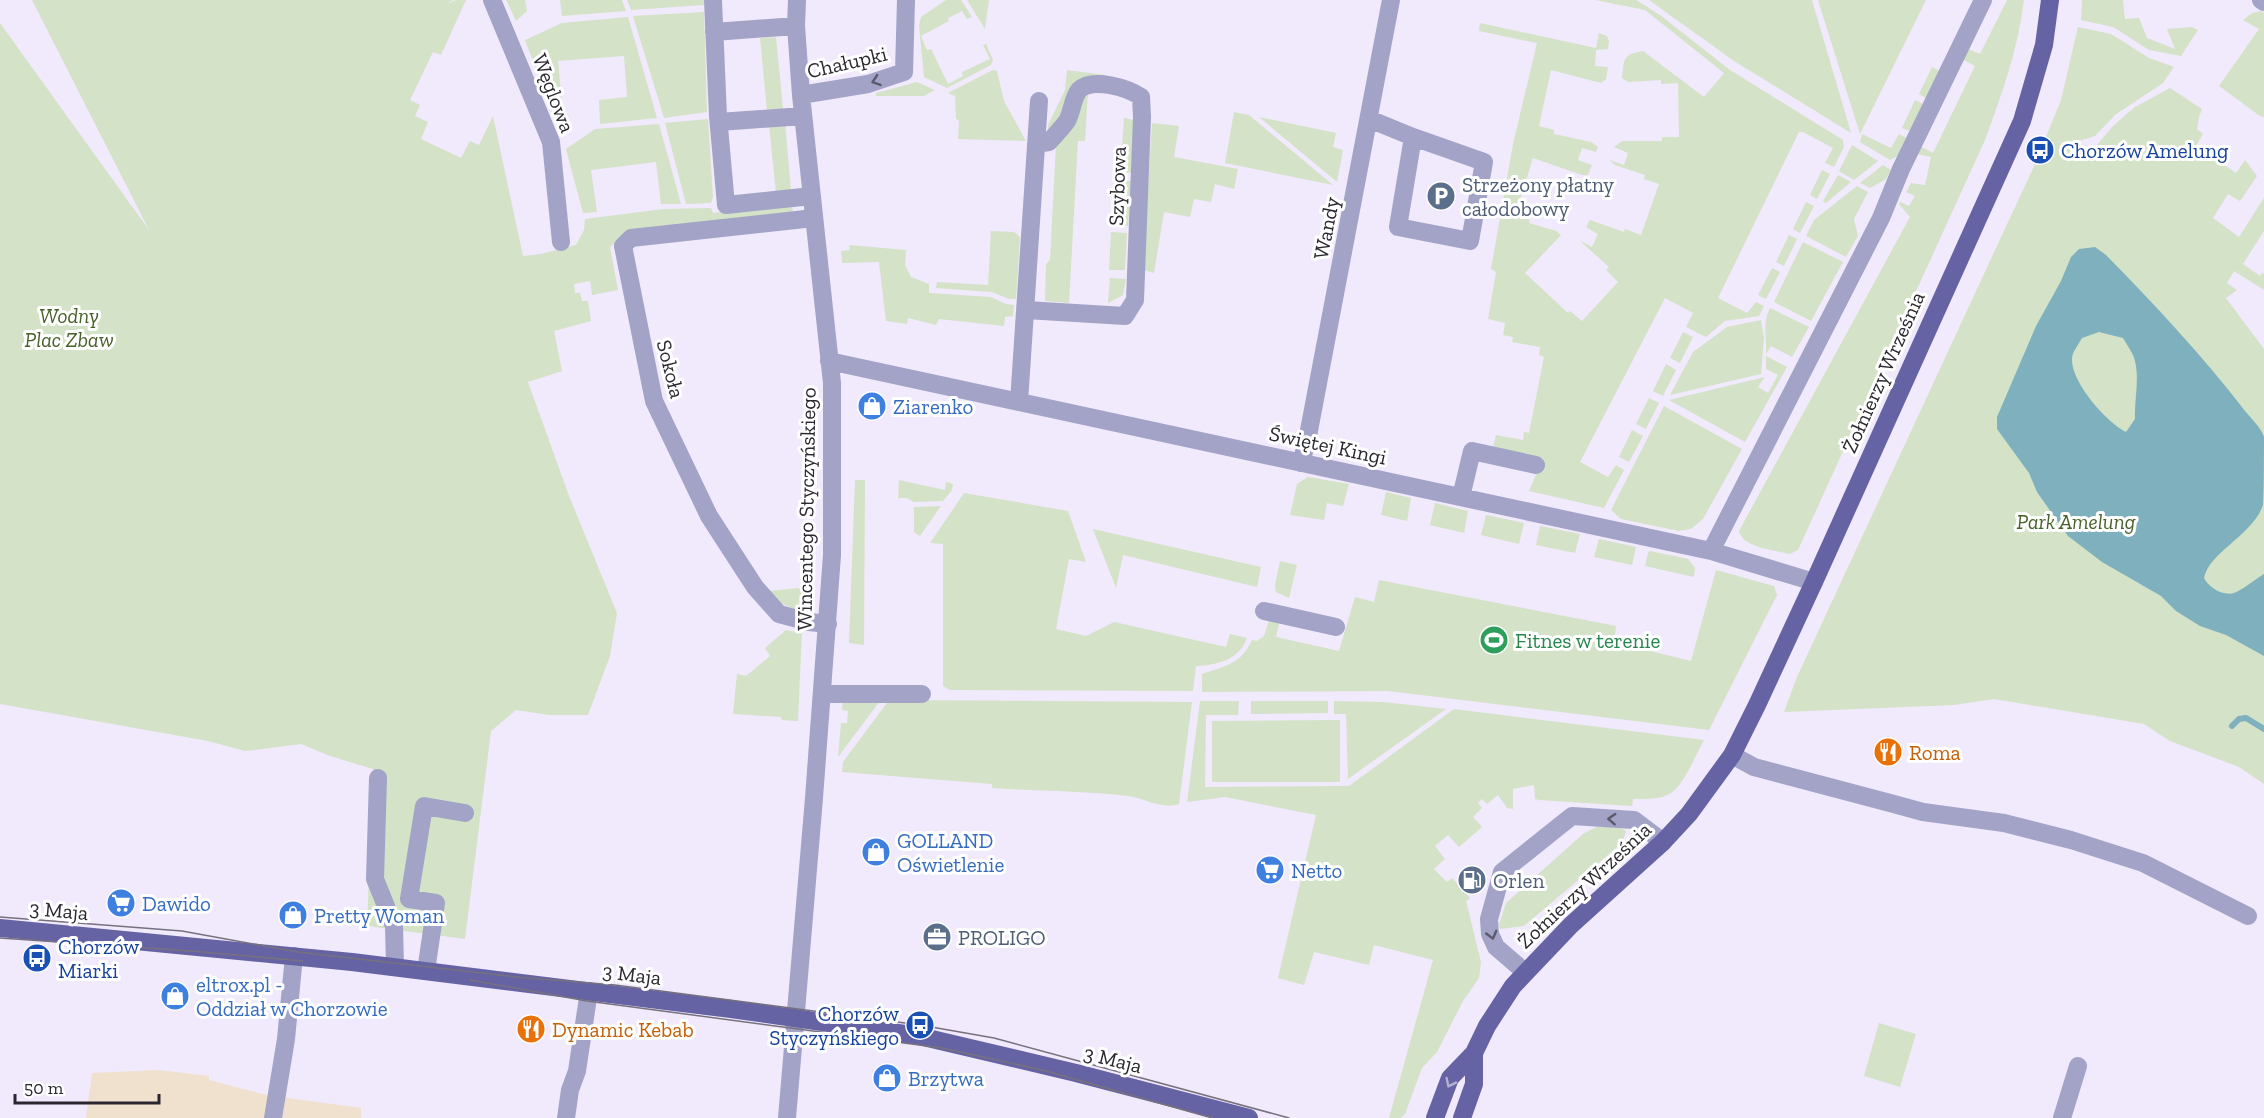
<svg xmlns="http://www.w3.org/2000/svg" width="2264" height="1118" viewBox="0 0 2264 1118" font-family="'Zilla Slab',serif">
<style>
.commercial{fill:#f0e1ce}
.green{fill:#d4e2c7}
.water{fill:#7eb0be;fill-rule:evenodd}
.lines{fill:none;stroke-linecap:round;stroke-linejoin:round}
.stream{stroke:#7eb0be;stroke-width:6}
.minor{stroke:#a2a3c7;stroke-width:18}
.major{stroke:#6563a3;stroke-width:18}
.tram{stroke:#77717e;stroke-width:1.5}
.oneway{stroke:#5b596c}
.oneway2{stroke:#b2b1d1}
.labels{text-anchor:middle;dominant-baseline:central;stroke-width:6;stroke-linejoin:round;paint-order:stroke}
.street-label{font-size:21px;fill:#2b2730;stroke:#fff}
.transit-label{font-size:21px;fill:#164399;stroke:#fff;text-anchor:start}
.service-label{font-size:21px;fill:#4e5e75;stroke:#fff;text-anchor:start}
.park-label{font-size:21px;font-style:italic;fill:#486029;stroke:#fff}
.shop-label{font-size:21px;fill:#366cbe;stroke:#fff;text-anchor:start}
.leisure-label{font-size:21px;fill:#27864d;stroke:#fff;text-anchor:start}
.food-label{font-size:21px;fill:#c56008;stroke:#fff;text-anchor:start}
</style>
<rect width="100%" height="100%" fill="#f1e9fc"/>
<path class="commercial" d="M158 1070 209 1076V1080L266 1095 361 1108V1118H86L92 1073Z"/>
<path class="green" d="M32 0H453L447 4 456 0H466L441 55 433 52 410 100 420 105 415 116 428 122 421 139 461 158 470 141 479 145 493 116 523 256 541 254 576 245 584 230 585 219 663 209 711 208 713 213 792 204 793 214 617 241 610 247 618 290 592 295 590 281 574 284 575 293H580L582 301H588L591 321 554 331 562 371 528 382 569 496 617 613 610 656 588 715H549L516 710 491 731 465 939 367 926 373 769 330 756 301 744 245 751 208 741 0 704V23L149 230Z
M506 0H525L527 11 516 21Z
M560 0H622L626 11 562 16Z
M627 0H704V5L631 10Z
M946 0H961L972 17 967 19 962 11 948 18 949 21 921 36 927 50 931 49 948 84 963 76 962 72 990 59 983 45 986 44 993 60 991 65 947 88 924 77 919 26 921 17Z
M967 0H989L985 29Z
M1595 0H1636L1660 15 1730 70 1843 140 1844 147 1834 167 1825 163 1833 148 1803 132H1799L1718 298 1747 313 1756 302 1764 306 1759 316 1725 321 1706 337 1686 327 1693 313 1665 298 1580 462 1608 477 1616 465 1624 470 1604 508 1529 491 1543 458 1493 448 1496 435 1523 440 1524 432 1529 433 1544 357 1539 355 1540 347 1512 342 1513 337 1503 335 1505 323 1488 319 1496 272 1491 269 1513 144 1537 43 1479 31 1480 23 1596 48 1599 33 1607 36 1609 41 1608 49 1596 50 1595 66 1608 67 1606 79 1601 83 1551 70 1539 126 1554 130V134L1591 142 1598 147 1596 152 1582 148 1578 160 1592 165 1588 175H1582L1533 158 1515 215 1530 220 1529 223 1556 231 1561 235 1525 273 1568 313 1570 311 1582 321 1618 282 1606 270 1609 267 1579 240 1592 247 1598 234 1586 227 1590 220 1624 232 1625 229 1641 235 1659 184 1644 179 1645 175 1615 165 1610 160 1624 165 1628 153 1614 147 1622 141H1662V137H1679L1678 83 1661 84V80L1628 82 1622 78C1624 58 1623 55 1643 51L1704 97 1724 73 1645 10Z
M1649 0H1812L1851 133 1734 61Z
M1818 0H1926L1860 134Z
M2007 0H2024C2018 49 2002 94 1985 140L1798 550 1790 554C1775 550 1743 548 1739 531L1910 217 1899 204 1900 202 1909 206 1915 196 1906 192 1911 183 1925 185 1931 157 1917 154 1920 146 1933 153 1975 66 1962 59 1968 49 1980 54Z
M2082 0H2123L2125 19 2139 18 2147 38 2175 49 2167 29 2192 27 2198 30 2181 56 2149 50 2113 27 2081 20Z
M2261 11 2264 13V117L2260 116 2219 86 2259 29 2243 20 2252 13Z
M704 12 707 112 664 118 633 16Z
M628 17 657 118 600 124 599 100 627 97 624 56 558 61 562 102 570 124 557 126 525 40 562 23Z
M2078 27 2111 34 2149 58 2174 67 2163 83 2115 115 2095 136 2066 145 2057 140 2084 160 2113 126 2135 107 2170 88 2202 109 2199 117 2197 129 2203 134 2194 149 2209 158 2211 156 2236 173 2245 160 2257 176 2240 201 2228 194 2213 218 2239 237 2264 198V231L2243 264 2260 276 2262 273 2264 274V290L2234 271 2227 283 2237 290 2226 298 2264 349V784L2239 767 2170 741 2144 724 1994 699 1954 705 1784 712 1797 677 2035 164 2061 100Z
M776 37 783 109 767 111 760 38Z
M1932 67 1940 71 1926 98 1919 94Z
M993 70 997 71 1004 101 1026 141 958 139 959 120 956 119 955 96 948 93Z
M1067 70 1105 75 1104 83 1088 82 1048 136V125L1065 90Z
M917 82 935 90 924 96H876V93Z
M1088 92 1085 141H1078L1069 303 1045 301 1046 264 1050 260 1056 144 1083 97Z
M1915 100 1923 104 1910 131 1902 128Z
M1234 112 1249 115 1333 185 1225 163Z
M1259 117 1336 133 1333 147 1343 150 1337 182Z
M1124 118 1134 120 1131 173 1115 170V147H1122Z
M708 119 713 197 711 203 686 204 665 123Z
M785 122 791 190 776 193 769 124Z
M1152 123 1179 126 1174 157 1238 169 1234 189 1215 184 1211 202 1194 199 1190 217 1164 212 1154 273 1143 270Z
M659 124 681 204H661L656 162 591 170 597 212 583 213 566 149 595 129Z
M1862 134 1891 148 1899 134 1907 138 1898 156 1890 160 1860 142Z
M1852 145 1878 161 1854 180 1839 171Z
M1883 165 1891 170 1886 179 1870 188 1860 183Z
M1822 170 1830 174 1817 199 1810 195Z
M1838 175 1851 182 1826 203 1823 201Z
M1114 180 1131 181 1128 226 1112 225Z
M1857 186 1868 192 1854 219 1858 236 1846 257 1806 236 1814 220Z
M1806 202 1814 206 1800 233 1793 229Z
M991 231 1014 232 1020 237 1016 299H1009L992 292 936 288 937 282 988 285Z
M1111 232 1127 233 1125 270H1109Z
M1789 235 1797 239 1784 266 1776 262Z
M1803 242 1843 262 1811 321 1774 302Z
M849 245 906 250 905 265 911 277 929 284V293L991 297 1006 304 1014 305 1013 316 1005 317 1004 326 939 319 936 325 908 318 907 324 886 321 879 262 842 263 841 251 850 250Z
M1772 268 1780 272 1766 299 1758 295Z
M1110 278 1126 279 1123 295 1108 303Z
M1770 308 1809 327 1792 357 1771 346 1766 354C1767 337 1762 323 1770 308Z
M1761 320 1764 338 1761 374 1670 395 1693 352 1727 327Z
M1683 332 1693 337 1680 363 1670 358Z
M1766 356 1787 367 1745 442 1669 400 1765 377 1758 387 1768 393 1778 375 1766 369Z
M1666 364 1676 370 1663 396 1653 391Z
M1649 398 1659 403 1646 429 1636 424Z
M1664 406 1742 449 1703 519 1691 529 1679 531 1621 519 1611 510Z
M1632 430 1643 436 1629 462 1619 457Z
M1308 477 1349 484 1343 506 1327 503 1324 520 1290 515 1297 484Z
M855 480H865L864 645 849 643Z
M899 480 945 490 946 482 953 484 952 490 943 501 914 502 907 498H898Z
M1386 492 1411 498 1407 521 1381 515Z
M964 493 1068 511 1086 562 1069 559 1056 629 1086 636 1114 622 1226 647 1230 634 1247 638C1239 660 1217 665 1196 666L1193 691 950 690 943 686V544L930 543Z
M1435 503 1468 511 1464 533 1430 525Z
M941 506 920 536 914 532V507Z
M1486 515 1524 523 1519 544 1481 535Z
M1540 526 1580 534 1575 553 1536 545Z
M1093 529 1261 567 1257 587 1123 555 1116 588Z
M1599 539 1636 547 1632 565 1594 557Z
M1650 551 1688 559 1695 568 1694 577 1645 566 1648 553Z
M1280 561 1297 565 1289 598 1276 592 1275 585Z
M1716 570 1774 586 1777 595 1709 730 1388 691 1202 692V674C1226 666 1241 664 1252 640L1257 641 1264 636 1270 617 1280 620 1276 637 1339 651 1355 597 1374 602 1379 580 1616 626 1614 642 1691 661Z
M808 587 806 612C789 608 780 605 769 591Z
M786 630 802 633 798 721 782 720 781 717 733 714 737 674 746 676 770 656 765 648Z
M889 700 1192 702 1179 804C1163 810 1144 798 1128 796 1083 791 1037 791 992 788V784L842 772 843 762Z
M843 701H880L838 757 841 723H847L848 711 842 710Z
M1200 701H1239L1238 715H1206L1205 787 1349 786 1454 709 1704 740C1696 754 1684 785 1671 793 1660 800 1646 799 1633 799L1632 806 1539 800 1535 799 1534 785 1513 789V809L1507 808 1498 795 1487 804 1482 799 1478 803 1482 808 1473 817 1482 827 1459 847 1448 835 1435 846 1445 859 1434 869 1447 882 1452 878 1470 898 1466 901 1481 962 1479 978 1463 1001 1437 1052 1422 1068 1405 1114 1401 1118H1389L1433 960 1374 945 1369 965 1314 952 1304 985 1278 978 1316 815 1225 797 1187 802Z
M1251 701H1328V713L1251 714Z
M1334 701 1383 702 1446 709 1348 779 1346 714H1334Z
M1340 720V782H1212V721Z
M1598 826 1618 827 1626 831 1622 843 1524 926 1500 929 1499 924 1506 903 1583 834Z
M1879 1023 1916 1034 1900 1087 1864 1076Z"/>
<path class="water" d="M2095 247 2106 255C2155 305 2203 356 2245 411 2251 418 2262 429 2264 437 2264 446 2264 497 2263 505 2253 535 2209 552 2204 578 2209 588 2223 596 2234 593 2241 591 2257 578 2264 574V656L2226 635 2200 626 2176 611 2161 596 2102 562 2068 536 2037 492 2029 473 1997 429V417L2036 326 2061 281 2071 257 2079 249ZM2099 332 2123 338C2126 343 2130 349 2133 355 2141 374 2134 399 2135 419L2126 432C2107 423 2071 382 2072 359 2072 352 2079 344 2082 338Z"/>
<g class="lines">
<path class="stream" d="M2232 726 2239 719 2246 718 2264 729"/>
<path class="minor" d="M492 0 551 142 561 242
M713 0 718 116 726 205 812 196
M2261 0 2264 2
M714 32 796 26
M801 95 868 84 904 72 906 0
M1369 119 1413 137 1398 227 1470 241 1484 162 1413 137
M719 122 803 116
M814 218 631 238 623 246 654 401 709 516 755 587 779 614 809 622 828 624
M1026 310 1125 316 1135 300 1142 117 1141 97C1128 88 1093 77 1079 90 1073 97 1072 112 1067 121 1062 128 1055 135 1049 142L1036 144
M829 361 1711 551 1814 582
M1019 402 1039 101
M1301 463 1307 441 1391 0
M1461 497 1472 451 1536 465
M1711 551 1881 218 1901 169 1983 0
M1264 611 1336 627
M823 694H922
M1732 755 1754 767 1890 803 1923 812 2004 823 2071 840 2143 863 2248 916
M378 778 375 879 394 926 395 967
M426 971 436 903 409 899 424 806 465 813
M1525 972 1496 947 1490 934 1489 919 1502 872 1572 816 1634 820 1663 842
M273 1118 286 1039 294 956
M566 1118 570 1090 577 1071 589 991
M787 1118 814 798 832 555V383L801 95 796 26 797 0
M2062 1118 2078 1066"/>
<path class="major" d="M0 928 352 962 731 1009 919 1036 1076 1073 1249 1118
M1435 1118 1450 1078 1474 1053 1487 1026 1513 986 1571 925 1663 842 1689 814 1732 755 1757 705 1814 582 2022 121 2044 45 2050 0
M1462 1118 1474 1084V1053"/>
<path class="tram" d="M0 917 182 931 298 952 516 977 615 985 920 1025 994 1038 1289 1118
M0 938 191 951 303 961
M470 980 587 1001 942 1048 1046 1071 1212 1118"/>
</g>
<defs><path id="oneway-chevron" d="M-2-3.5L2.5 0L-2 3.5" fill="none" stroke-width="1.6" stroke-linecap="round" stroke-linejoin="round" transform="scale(1.5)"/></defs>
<g class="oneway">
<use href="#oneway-chevron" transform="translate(876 81) rotate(161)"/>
<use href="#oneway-chevron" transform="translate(1612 819) rotate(-177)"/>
<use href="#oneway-chevron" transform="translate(1492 935) rotate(75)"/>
</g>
<use class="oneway2" href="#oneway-chevron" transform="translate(1450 1083) rotate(116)"/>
<defs>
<g id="bus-disc" transform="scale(1.5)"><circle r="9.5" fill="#1a4fb4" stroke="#fff"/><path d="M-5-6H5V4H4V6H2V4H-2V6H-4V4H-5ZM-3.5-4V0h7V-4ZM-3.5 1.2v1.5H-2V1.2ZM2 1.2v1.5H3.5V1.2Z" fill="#fff"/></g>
<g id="parking-disc" transform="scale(1.5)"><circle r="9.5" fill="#5c6f8a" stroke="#fff"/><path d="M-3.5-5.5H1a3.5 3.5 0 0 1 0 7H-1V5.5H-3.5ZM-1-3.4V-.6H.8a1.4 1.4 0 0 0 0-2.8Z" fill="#fff"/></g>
<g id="shop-disc" transform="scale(1.5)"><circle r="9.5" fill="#3f7fe0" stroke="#fff"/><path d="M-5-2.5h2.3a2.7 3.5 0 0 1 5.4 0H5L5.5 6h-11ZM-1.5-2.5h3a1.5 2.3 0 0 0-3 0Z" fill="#fff"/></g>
<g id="stadium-disc" transform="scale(1.5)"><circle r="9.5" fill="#2e9e5b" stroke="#fff"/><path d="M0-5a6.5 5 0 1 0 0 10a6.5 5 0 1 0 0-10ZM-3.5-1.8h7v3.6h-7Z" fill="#fff"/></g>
<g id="restaurant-disc" transform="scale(1.5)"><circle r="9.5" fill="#e8710a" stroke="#fff"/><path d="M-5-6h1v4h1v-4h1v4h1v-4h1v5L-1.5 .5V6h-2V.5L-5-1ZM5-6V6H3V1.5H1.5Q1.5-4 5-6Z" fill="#fff"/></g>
<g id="supermarket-disc" transform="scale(1.5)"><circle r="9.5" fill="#3f7fe0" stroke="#fff"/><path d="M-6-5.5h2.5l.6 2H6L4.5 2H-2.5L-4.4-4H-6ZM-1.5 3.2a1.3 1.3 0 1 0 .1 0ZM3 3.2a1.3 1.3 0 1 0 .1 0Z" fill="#fff"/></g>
<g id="fuel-disc" transform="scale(1.5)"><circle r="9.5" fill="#5c6f8a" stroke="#fff"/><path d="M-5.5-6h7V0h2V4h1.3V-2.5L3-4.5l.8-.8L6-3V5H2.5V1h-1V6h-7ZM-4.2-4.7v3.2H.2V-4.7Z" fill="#fff"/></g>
<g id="office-disc" transform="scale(1.5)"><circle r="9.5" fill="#5c6f8a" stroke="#fff"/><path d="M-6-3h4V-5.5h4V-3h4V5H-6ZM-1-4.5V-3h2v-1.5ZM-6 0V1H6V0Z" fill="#fff"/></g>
</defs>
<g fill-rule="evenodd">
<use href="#bus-disc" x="2040" y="150"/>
<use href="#parking-disc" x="1441" y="196"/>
<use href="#shop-disc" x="872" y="406"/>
<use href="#stadium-disc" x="1494" y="640"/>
<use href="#restaurant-disc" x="1888" y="752"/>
<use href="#shop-disc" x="876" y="852"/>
<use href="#supermarket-disc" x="1270" y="870"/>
<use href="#fuel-disc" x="1472" y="880"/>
<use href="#supermarket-disc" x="121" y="903"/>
<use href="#shop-disc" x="293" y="915"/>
<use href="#office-disc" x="937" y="937"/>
<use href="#bus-disc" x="37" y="958"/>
<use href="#shop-disc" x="175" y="996"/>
<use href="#bus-disc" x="920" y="1025"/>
<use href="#restaurant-disc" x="531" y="1029"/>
<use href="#shop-disc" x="887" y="1078"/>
</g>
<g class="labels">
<g class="street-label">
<text transform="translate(847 62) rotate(-13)">Chałupki</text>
<text transform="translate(554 93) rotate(69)">Węglowa</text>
<text transform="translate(1117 186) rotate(-88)">Szybowa</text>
<text transform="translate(1326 228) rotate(-79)">Wandy</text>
<text transform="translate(671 369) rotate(76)">Sokoła</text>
<text transform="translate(1883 372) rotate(-66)">Żołnierzy Września</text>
<text transform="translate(1328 445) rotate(12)">Świętej Kingi</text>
<text transform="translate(806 509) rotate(-89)">Wincentego Styczyńskiego</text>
<text transform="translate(1584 885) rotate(-43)">Żołnierzy Września</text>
<text transform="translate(59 910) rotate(5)">3 Maja</text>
<text transform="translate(632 974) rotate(7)">3 Maja</text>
<text transform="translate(1113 1059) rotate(14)">3 Maja</text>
</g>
<g class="transit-label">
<text x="2061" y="150">Chorzów Amelung</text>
<text x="58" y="946">Chorzów<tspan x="58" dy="24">Miarki</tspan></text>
<text x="899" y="1013" text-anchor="end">Chorzów<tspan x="899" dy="24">Styczyńskiego</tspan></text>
</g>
<g class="service-label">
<text x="1462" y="184">Strzeżony płatny<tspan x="1462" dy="24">całodobowy</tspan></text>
<text x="1493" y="880">Orlen</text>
<text x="958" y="937">PROLIGO</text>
</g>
<g class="park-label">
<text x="69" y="315">Wodny<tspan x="69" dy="24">Plac Zbaw</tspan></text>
<text x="2076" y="521">Park Amelung</text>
</g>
<g class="shop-label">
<text x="893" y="406">Ziarenko</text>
<text x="897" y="840">GOLLAND<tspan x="897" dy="24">Oświetlenie</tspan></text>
<text x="1291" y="870">Netto</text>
<text x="142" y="903">Dawido</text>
<text x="314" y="915">Pretty Woman</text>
<text x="196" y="984">eltrox.pl -<tspan x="196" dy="24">Oddział w Chorzowie</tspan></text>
<text x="908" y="1078">Brzytwa</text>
</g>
<g class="leisure-label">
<text x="1515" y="640">Fitnes w terenie</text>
</g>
<g class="food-label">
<text x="1909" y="752">Roma</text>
<text x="552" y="1029">Dynamic Kebab</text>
</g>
</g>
<path d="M15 1094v9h144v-9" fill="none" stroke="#2b2730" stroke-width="3"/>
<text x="24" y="1094" font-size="18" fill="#2b2730" stroke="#ffffff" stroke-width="4.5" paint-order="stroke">50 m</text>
</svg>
